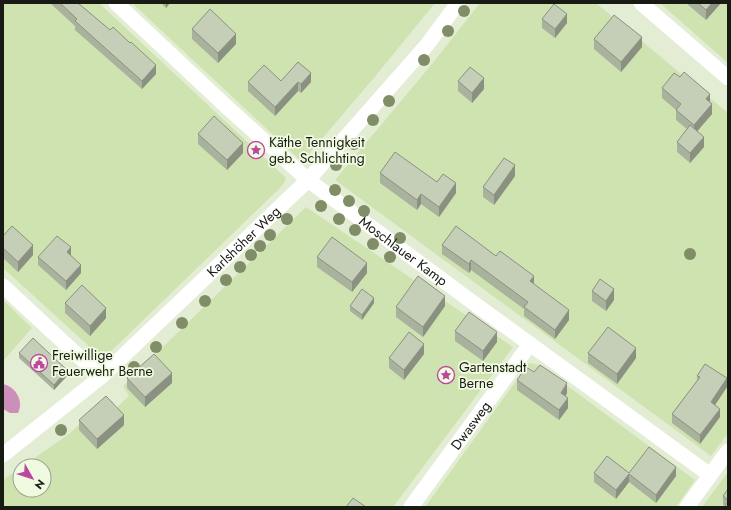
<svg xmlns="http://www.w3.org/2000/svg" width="731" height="510" viewBox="0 0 731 510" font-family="Jost,sans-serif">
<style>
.green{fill:#cfe3b0}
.water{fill:#cc8fb9}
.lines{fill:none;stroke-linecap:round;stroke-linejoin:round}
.street{stroke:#fff;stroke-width:15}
.tree{fill:#808d67}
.wall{fill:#a9b29d}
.shaded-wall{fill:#8a9180}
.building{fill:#c5cfb7;stroke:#8a9180}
.labels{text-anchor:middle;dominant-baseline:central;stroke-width:3.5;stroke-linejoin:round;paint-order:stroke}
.poi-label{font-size:14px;fill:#181b13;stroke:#f0fae1;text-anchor:start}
.street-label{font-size:14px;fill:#181b13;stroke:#f0fae1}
</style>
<rect width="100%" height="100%" fill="#e3edd4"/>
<path class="green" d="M3 3H99L286 178 283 185 103 359 3 268Z
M132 3H435L373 79 302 162Z
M480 3H596L728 113V433L711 456 335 180 432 64Z
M660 3H728V63Z
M306 207 513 347 393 507H3V480L20 468V490H44V466H23L69 434 106 399 116 408 129 396 123 386Z
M3 300 32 328 3 361Z
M529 363 539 365 695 480 676 507H425Z
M728 472V507H702Z"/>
<path class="water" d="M3 384C16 387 24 401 18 413H10L3 409Z"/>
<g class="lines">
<g class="street">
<path id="s1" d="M116 3 229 109 308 180 464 296 710 475"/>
<path d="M641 3 728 78"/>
<path d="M3 286 101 377"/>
<path id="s2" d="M3 455 101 377 308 180 427 45 458 3"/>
<path id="s3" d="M411 507 530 344"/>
<path d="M687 507 728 451"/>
</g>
</g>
<g class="tree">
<circle cx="464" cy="11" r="6"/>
<circle cx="448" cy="31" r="6"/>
<circle cx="424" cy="60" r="6"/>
<circle cx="389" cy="101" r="6"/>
<circle cx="373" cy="120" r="6"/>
<circle cx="354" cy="144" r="6"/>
<circle cx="336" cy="165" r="6"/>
<circle cx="335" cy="190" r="6"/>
<circle cx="349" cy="201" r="6"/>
<circle cx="321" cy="206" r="6"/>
<circle cx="364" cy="211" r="6"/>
<circle cx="287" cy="219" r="6"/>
<circle cx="339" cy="219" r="6"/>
<circle cx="355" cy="230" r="6"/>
<circle cx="270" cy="235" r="6"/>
<circle cx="400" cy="238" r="6"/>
<circle cx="373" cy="244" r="6"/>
<circle cx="260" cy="246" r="6"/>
<circle cx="690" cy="254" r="6"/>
<circle cx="251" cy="255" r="6"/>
<circle cx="390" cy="257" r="6"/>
<circle cx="240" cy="267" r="6"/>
<circle cx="226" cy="280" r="6"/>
<circle cx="205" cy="301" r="6"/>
<circle cx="182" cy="323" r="6"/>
<circle cx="156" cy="347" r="6"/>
<circle cx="134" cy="367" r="6"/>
<circle cx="61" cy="430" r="6"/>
</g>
<path class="wall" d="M50 3H80L79 4 156 74 142 89 75 30V26Z
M161 3H170L166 8Z
M686 3H721L706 20Z
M542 19 567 23 555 38 542 28Z
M192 29 236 44 218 63 192 39Z
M594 39 642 47 621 72 594 49Z
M281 81 311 82 301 93 298 91 275 116 248 91V82Z
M458 81 484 89 472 103 458 91Z
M662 88 710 102 712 114 697 131 704 147 690 163 677 152V142L687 129 676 120V110L662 98Z
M198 134 243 153 227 170 198 144Z
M380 173 437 182 456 193 439 217 421 204 417 210 380 183Z
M515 176 494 205 483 197V187Z
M3 236 33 255 18 272 3 258Z
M442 245 534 284 569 320 555 339 524 316V309L471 270 469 273 442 254Z
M71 256 81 273 66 290 38 265V257Z
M317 257 367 273 352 292 317 267Z
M592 291 614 300 606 311 592 301Z
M65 303 106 318 90 336 65 313Z
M374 303 362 320 350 311V306Z
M445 306 423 337 396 317V307Z
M455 331 497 342 483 361 455 341Z
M19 353 67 376 54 390 19 358Z
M588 353 636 358 617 384 588 363Z
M424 354 404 380 389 368V358Z
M534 372 567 393 566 396 568 408 559 420 517 390V380Z
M697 376 727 387 715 405 720 417 700 444 672 423V414L697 381Z
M127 378 172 383 145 407 127 388Z
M79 420 124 425 97 449 79 430Z
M594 473H629L676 476 656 503 629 482 616 499 594 482Z
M728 489V507L725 506 723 505V496Z"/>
<path class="shaded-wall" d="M166 3H170L166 8Z
M712 3H721L706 20V10Z
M567 14V23L555 38V29Z
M236 34V44L218 63V53Z
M642 37V47L621 72V62Z
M156 65V74L142 89V81Z
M311 73V82L301 93V84Z
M484 78V89L472 103V93Z
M298 82V91L275 116V107Z
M710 94V104L706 99Z
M712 104V114L694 135V125Z
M704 137V147L690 163V153Z
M243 143V153L227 170V160Z
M515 165V176L494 205V195Z
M456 183V193L439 217V207Z
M421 194V204L417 210V200Z
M33 245V255L18 272V262Z
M71 247V256L67 252Z
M471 260V270L469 273V264Z
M367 263V273L352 292V282Z
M81 265V273L66 290V281Z
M534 276V286L530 281Z
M614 289V300L606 311V301Z
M445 296V306L423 337V327Z
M374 298V303L362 320V315Z
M106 308V318L90 336V326Z
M569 310V320L555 339V330Z
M497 332V342L483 361V351Z
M424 344V354L404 380V370Z
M636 348V358L617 384V374Z
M67 370V376L54 390V385Z
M172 373V383L145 407V397Z
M727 378V387L711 411V402Z
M567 383V393L561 403V393Z
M568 398V408L559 420V410Z
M720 409V417L700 444V435Z
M124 415V425L97 449V439Z
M676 467V476L656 503V495Z
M629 474V482L616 499V490Z"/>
<path class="building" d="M60 3H78L110 30 113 27 130 43 131 42 156 65 142 81 75 21 77 19Z
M698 3H712L706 10Z
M554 4 567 14 555 29 542 19Z
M210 9 236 34 218 53 192 29Z
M614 15 642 37 621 62 594 39Z
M298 62 311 73 301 84 298 82 275 107 248 82 264 65 281 81Z
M470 67 484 78 472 93 458 81Z
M684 72 710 94 706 99 712 104 694 125 676 110 681 104 662 88 674 73 680 77Z
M214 116 243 143 227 160 198 134Z
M690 125 704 137 690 153 677 142Z
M395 152 437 182 443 174 456 183 439 207 421 194 417 200 380 173Z
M504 158 515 165 494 195 483 187Z
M12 226 33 245 18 262 3 248V236Z
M456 226 496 256 500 251 534 276 530 281 569 310 555 330 524 307 528 302 471 260 469 264 442 245Z
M57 236 71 247 67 252 81 265 66 281 38 257Z
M332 237 367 263 352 282 317 257Z
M418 276 445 296 423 327 396 307Z
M600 279 614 289 606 301 592 291Z
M82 285 106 308 90 326 65 303Z
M362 289 374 298 362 315 350 306Z
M469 312 497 332 483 351 455 331Z
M608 327 636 348 617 374 588 353Z
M409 332 424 344 404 370 389 358Z
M33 338 67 370 54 385 19 353Z
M154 354 172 373 145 397 127 378Z
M705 364 727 378 711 402 720 409 700 435 672 414 700 377 697 376Z
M540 365 567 383 561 393 568 398 559 410 517 380 526 367 534 372Z
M106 396 124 415 97 439 79 420Z
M649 447 676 467 656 495 629 474 616 490 594 473 607 456 629 473Z
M728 489V500L723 496Z
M353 498 366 507H346Z
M728 502V507H724Z"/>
<defs>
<g id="sight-ring" transform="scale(0.9)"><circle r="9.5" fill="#f0fae1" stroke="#bc479e" stroke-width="1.5"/><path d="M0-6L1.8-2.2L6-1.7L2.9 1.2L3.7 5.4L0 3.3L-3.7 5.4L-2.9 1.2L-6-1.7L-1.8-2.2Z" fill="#bc479e"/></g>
<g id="civic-ring" transform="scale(0.9)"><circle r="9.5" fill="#f0fae1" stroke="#bc479e" stroke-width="1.5"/><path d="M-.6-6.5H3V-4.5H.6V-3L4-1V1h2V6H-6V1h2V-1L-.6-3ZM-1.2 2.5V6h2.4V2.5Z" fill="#bc479e"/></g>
</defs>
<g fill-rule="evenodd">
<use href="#sight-ring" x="256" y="150"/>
<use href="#civic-ring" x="39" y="363"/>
<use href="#sight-ring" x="446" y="375"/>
</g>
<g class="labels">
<g class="poi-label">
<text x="269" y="142">Käthe Tennigkeit<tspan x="269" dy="16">geb. Schlichting</tspan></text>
<text x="52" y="355">Freiwillige<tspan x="52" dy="16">Feuerwehr Berne</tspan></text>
<text x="459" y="367">Gartenstadt<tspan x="459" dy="16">Berne</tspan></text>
</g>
<g class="street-label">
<text stroke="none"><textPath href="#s2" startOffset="322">Karlshöher Weg</textPath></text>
<text stroke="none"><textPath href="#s1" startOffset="380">Moschlauer Kamp</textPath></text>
<text stroke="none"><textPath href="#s3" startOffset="101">Dwasweg</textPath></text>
</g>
</g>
<rect width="731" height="510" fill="none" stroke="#181b13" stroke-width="8"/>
<g transform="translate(32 478) rotate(129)"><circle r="19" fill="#f0fae1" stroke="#9aa18f"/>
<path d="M0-3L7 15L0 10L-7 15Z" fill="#bc479e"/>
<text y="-6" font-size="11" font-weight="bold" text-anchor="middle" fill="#181b13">N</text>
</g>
</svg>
